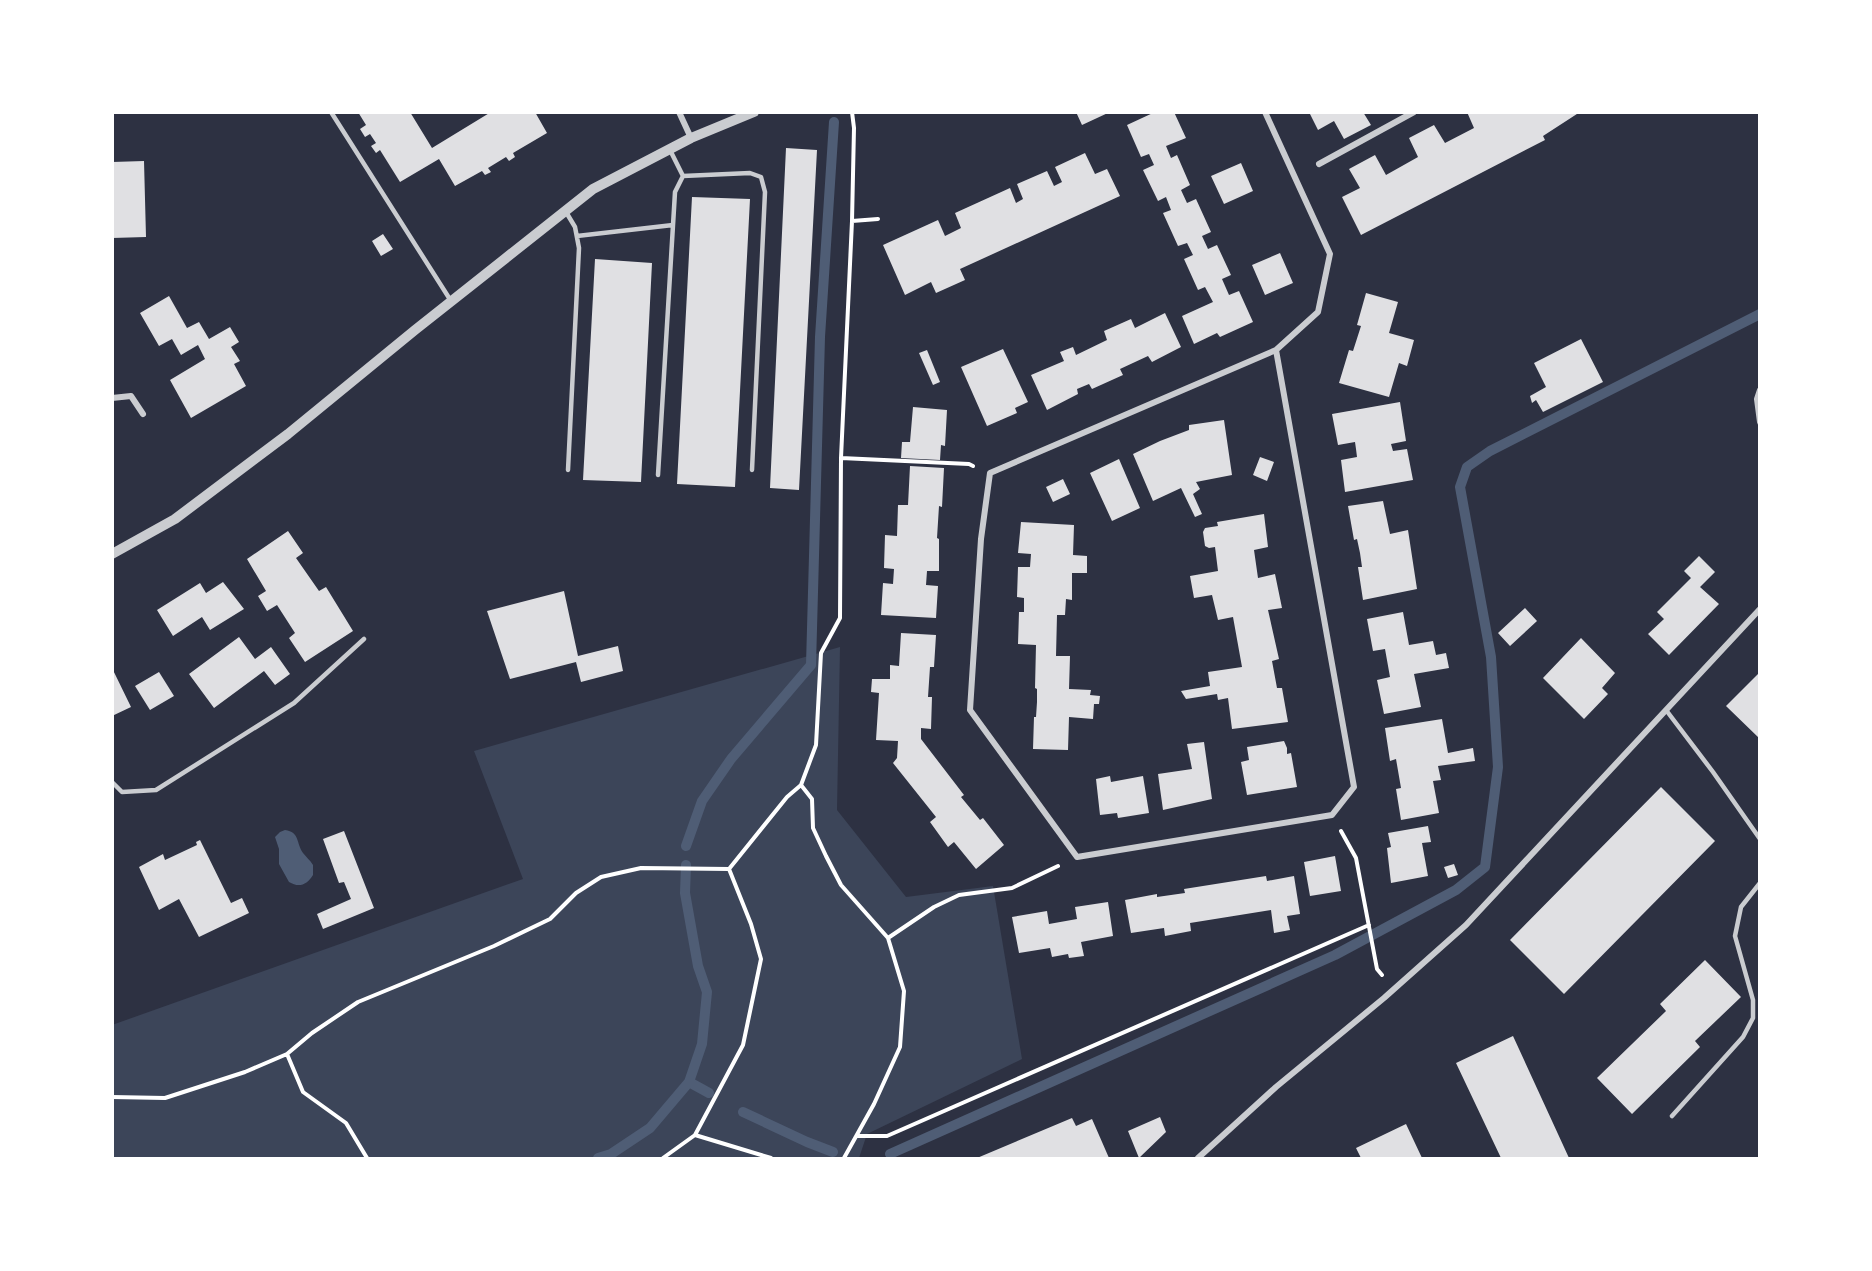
<svg xmlns="http://www.w3.org/2000/svg" width="1872" height="1271" viewBox="0 0 1872 1271" font-family="Literata,serif">
<style>
.green{fill:#3c4559}
.water{fill:#4f5d75}
.lines{fill:none;stroke-linecap:round;stroke-linejoin:round}
.stream{stroke:#4f5d75;stroke-width:10}
.building{fill:#e0e0e3}
.path{stroke:#fff;stroke-width:4}
.service{stroke:#caccd0;stroke-width:4.5}
.minor{stroke:#caccd0;stroke-width:6}
.tertiary{stroke:#caccd0;stroke-width:10}
</style>
<rect width="100%" height="100%" fill="#2d3142"/>
<path class="green" d="M840 647 837 810 906 897 993 886 1022 1059 867 1134 859 1158H113L112 1025 523 879 474 751Z"/>
<path class="water" d="M285 830C300 832 296 843 303 853 306 857 310 860 313 865V875C307 885 299 888 289 882L279 864V849L275 837 280 832Z"/>
<g class="lines">
<path class="stream" d="M686 846 702 801 731 759 811 665 820 337 834 122
M689 1082 709 1093
M743 1112 807 1142 833 1152
M890 1154 1335 955 1456 890 1485 867 1498 767 1491 657 1460 487 1467 467 1490 451 1760 314
M598 1158 611 1154 650 1128 689 1082 702 1044 707 992 698 966 685 893 686 865"/>
</g>
<path class="building" d="M358 112H410L432 148 491 112H535L547 133 513 153 515 157 509 161 506 157 488 168 491 172 485 175 482 171 455 186 439 159 400 182 380 150 376 153 371 146 376 143 370 134 365 137 360 129 366 125Z
M1076 112H1110L1082 125Z
M1155 112H1174L1186 138 1166 146 1171 158 1177 155 1190 185 1181 190 1187 203 1196 199 1211 232 1202 236 1208 249 1217 245 1231 275 1222 279 1229 295 1239 291 1253 322 1220 337 1217 333 1194 344 1182 316 1213 302 1205 287 1198 290 1184 259 1193 255 1187 243 1178 246 1163 213 1171 210 1166 197 1158 201 1143 170 1154 165 1149 154 1141 157 1127 125Z
M1309 112H1363L1371 125 1344 139 1334 121 1318 130Z
M1467 112H1580L1543 136 1545 140 1361 235 1342 197 1360 188 1349 169 1375 155 1386 175 1418 157 1409 138 1434 125 1445 143 1474 128Z
M786 148 817 150 799 490 770 488Z
M1085 153 1095 174 1107 169 1120 196 960 269 965 280 936 293 931 282 905 295 883 245 938 220 945 236 961 228 955 213 1010 188 1016 203 1023 199 1017 184 1047 171 1054 186 1062 182 1055 167Z
M144 161 146 237 112 238V162Z
M1241 163 1253 191 1224 204 1211 176Z
M692 197 750 199 735 487 677 484Z
M383 234 393 249 381 256 372 241Z
M1280 253 1293 283 1265 295 1252 265Z
M595 259 652 263 641 482 583 480Z
M1366 293 1398 302 1389 333 1414 340 1407 366 1399 363 1389 397 1339 383 1349 350 1353 351 1361 326 1357 325Z
M169 296 187 328 199 322 209 339 230 327 239 342 231 347 240 361 234 364 246 386 191 418 170 380 205 359 198 345 181 355 172 339 159 346 140 313Z
M1165 313 1181 347 1152 362 1148 356 1120 369 1123 375 1092 389 1089 384 1077 389 1078 394 1047 410 1031 375 1064 361 1060 352 1073 347 1076 355 1107 340 1104 331 1131 319 1135 328Z
M1581 339 1603 382 1543 412 1536 400 1532 403 1530 396 1546 387 1534 363Z
M1003 349 1028 402 1015 408 1017 413 987 426 961 367Z
M927 350 940 382 933 385 919 353Z
M1400 402 1406 441 1391 444 1393 451 1407 449 1413 480 1345 492 1341 460 1357 457 1356 449 1355 442 1338 445 1332 414Z
M913 407 947 410 945 446 941 445 940 460 901 458 902 442H910Z
M1224 420 1232 475 1196 482 1200 489 1193 494 1202 514 1195 517 1181 488 1153 501 1133 454 1160 441 1189 430V425Z
M1260 457 1274 462 1267 481 1253 475Z
M1119 459 1140 508 1112 521 1090 473Z
M910 466 944 468 942 507 939 506 937 538 939 539V571H927L926 585 938 586 936 618 881 615 883 583 893 584 894 569 884 568 885 535 897 536 898 505H908Z
M1063 479 1070 494 1053 502 1046 487Z
M1383 501 1390 534 1408 530 1417 589 1363 600 1358 567H1362L1360 553 1357 539 1354 540 1348 506Z
M1264 514 1268 547 1254 550 1258 578 1275 574 1282 608 1268 610 1279 659 1272 661 1277 688H1282L1288 722 1232 729 1228 698 1218 700 1217 694 1186 699 1181 691 1210 686 1208 672 1242 667 1233 617 1218 620 1212 595 1194 598 1190 576 1218 571 1215 547 1209 548 1205 546 1203 532 1205 528 1218 526 1217 522Z
M1021 522 1074 525 1073 555 1087 556V573H1072V600L1066 599 1065 615H1057L1056 656H1070L1069 689 1091 690 1090 695 1100 696 1099 704H1094L1093 719 1069 717 1068 750 1033 749 1034 717H1036L1037 702V689L1035 688 1036 645 1018 644 1019 612H1024V598L1017 597 1018 567H1030L1031 554 1018 553Z
M288 531 303 553 296 558 319 591 326 587 353 631 305 662 289 638 295 633 277 605 267 611 258 596 266 591 247 559Z
M1699 556 1715 572 1700 587 1719 604 1669 655 1648 634 1664 619 1657 612 1691 578 1684 571Z
M223 582 244 609 210 630 202 617 173 636 157 610 200 583 206 593Z
M564 591 578 656 618 646 623 671 581 682 576 662 510 679 487 611Z
M1525 608 1537 621 1510 646 1498 633Z
M1403 612 1409 645 1433 641 1436 655 1446 653 1449 668 1414 674 1421 707 1384 714 1377 680 1390 677 1385 649 1373 651 1367 619Z
M901 633 936 635 934 667H930L928 697H932L931 729 921 728V739L964 795 961 797 980 820 983 818 1004 845 976 869 954 842 948 847 930 822 936 817 893 763 897 758 898 741 876 740 879 693 871 692 872 679H890V665L899 666Z
M239 637 255 659 271 647 290 674 275 685 264 671 214 708 189 674Z
M1581 638 1615 673 1602 688 1608 694 1584 719 1543 678Z
M112 668 131 707 112 716Z
M159 672 174 696 150 710 135 686Z
M1760 672V739L1726 706Z
M1442 719 1448 753 1473 748 1475 761 1438 766 1441 780 1433 781 1439 813 1401 820 1396 789 1401 788 1396 759 1390 761 1385 728Z
M1284 741 1287 748V754L1291 753 1297 787 1247 795 1241 762 1249 760 1247 747Z
M1204 742 1212 799 1163 810 1158 774 1192 769 1187 744Z
M1110 776 1111 782 1143 776 1149 813 1118 818 1117 813 1100 815 1096 779Z
M1661 787 1715 841 1564 994 1510 940Z
M1428 826 1431 842 1422 843 1428 876 1391 883 1387 848 1391 847 1388 833Z
M344 831 374 908 323 929 317 914 351 899 344 882 339 883 323 839Z
M200 840 231 903 242 898 249 913 199 937 179 899 159 910 139 867 163 854 165 860 197 845 196 842Z
M1335 856 1341 891 1310 896 1304 862Z
M1454 864 1458 875 1448 878 1444 867Z
M1266 876 1267 881 1294 876 1300 914 1287 916 1290 930 1274 933 1271 910 1190 923 1191 931 1165 936 1164 928 1131 933 1125 900 1157 894V897L1185 893 1184 889Z
M1108 902 1113 936 1081 942 1084 956 1069 958 1068 954 1052 957 1050 948 1019 953 1012 917 1047 911 1049 924 1077 919 1075 907Z
M1705 960 1741 997 1695 1041 1700 1047 1632 1114 1597 1078 1666 1011 1660 1004Z
M1513 1036 1569 1158H1501L1456 1063Z
M1160 1117 1166 1132 1139 1158 1128 1131Z
M1072 1118 1076 1126 1092 1119 1109 1158H977Z
M1406 1124 1422 1158H1361L1356 1148Z"/>
<g class="lines">
<path class="path" d="M852 221 878 219
M841 458 969 464 973 466
M1341 831 1356 858 1377 969 1382 975
M729 869 787 797 801 785
M888 938 934 907 959 895 1012 888 1058 866
M112 1097 165 1098 245 1072 287 1054
M857 1136H887L1369 925
M367 1158 346 1123 303 1092 287 1054 312 1033 358 1002 494 946 550 919 576 893 601 877 641 868 729 869 751 924 761 959 743 1045 695 1135 771 1158
M663 1158 695 1135
M844 1158 874 1104 900 1047 904 991 888 938 841 885 826 856 813 828 812 799 801 785 816 745 821 653 840 618 841 458 852 221 854 128 852 112"/>
<path class="service" d="M331 112 451 301
M670 150 683 176 750 173 761 177 765 192 752 470
M566 212 575 227 579 248 568 470
M577 236 673 225
M658 475 675 192 683 176
M1666 710 1713 772 1760 839
M112 782 122 792 156 790 294 703 364 639
M1672 1116 1743 1037 1753 1018V1000L1735 936 1741 907 1760 883"/>
<path class="minor" d="M679 112 691 138
M1265 112 1330 254 1318 312 1276 350 990 473 981 539 970 710 1077 857 1332 815 1354 787 1276 350
M1319 164 1414 112
M1760 390 1757 399 1760 422
M112 398 131 396 143 414
M1198 1158 1276 1087 1384 998 1466 925 1760 609"/>
<path class="tertiary" d="M112 554 175 519 288 434 415 330 593 189 691 138 754 112"/>
</g>
<rect width="1872" height="1271" fill="none" stroke="#ffffff" stroke-width="228"/>
</svg>
